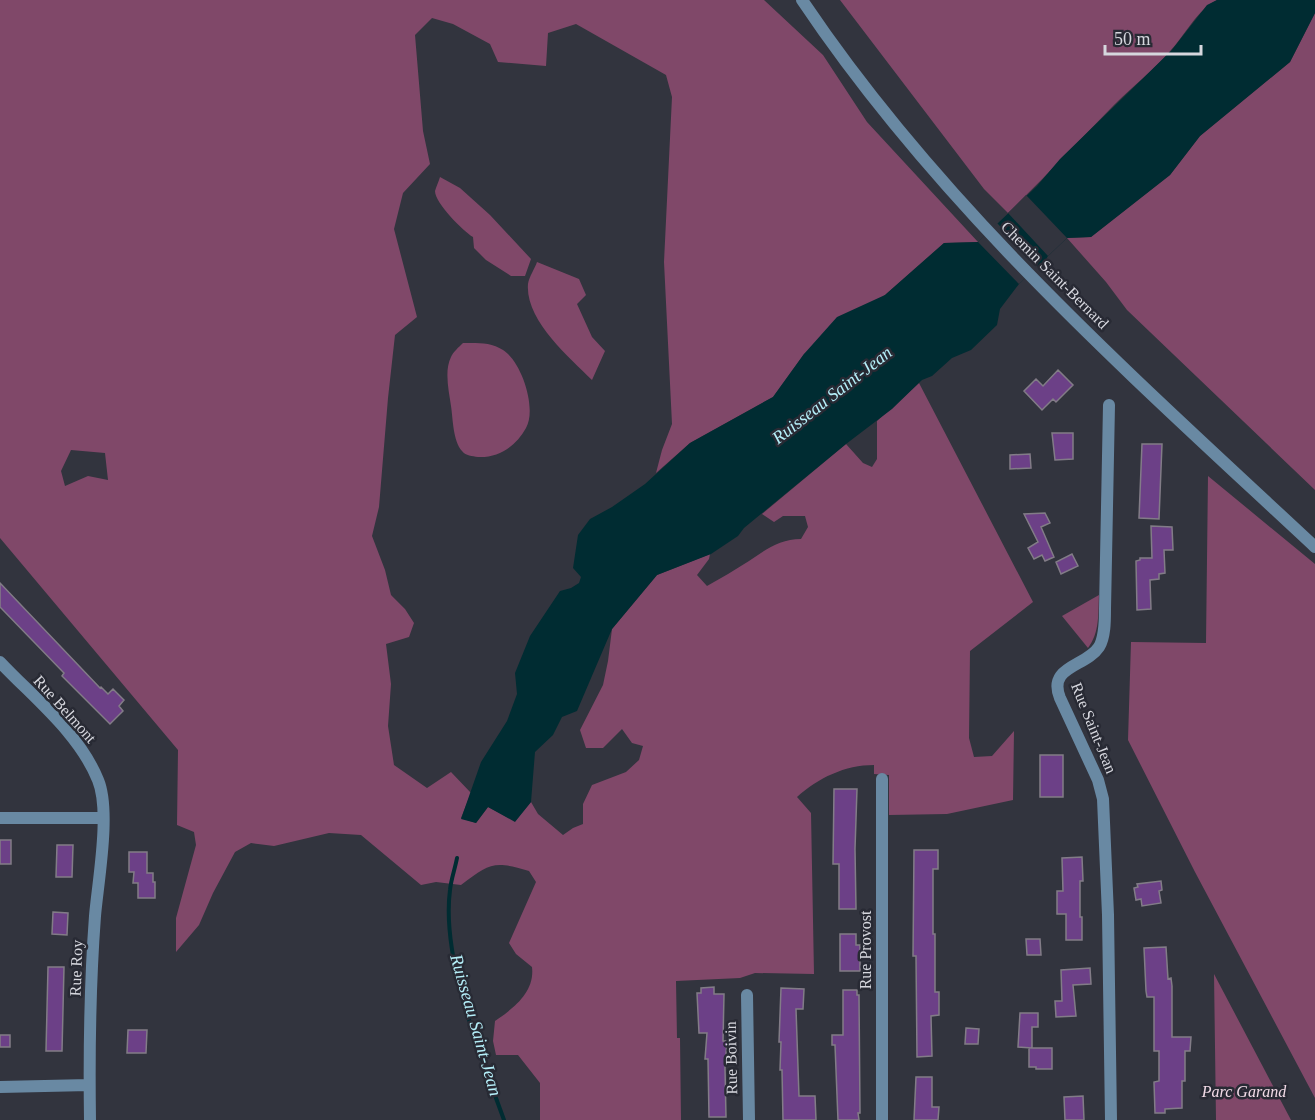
<svg xmlns="http://www.w3.org/2000/svg" width="1315" height="1120" viewBox="0 0 1315 1120" font-family="Georgia,serif">
<style>
.green{fill:#804869;fill-rule:evenodd}
.water{fill:#002c32}
.pier{fill:#32343e}
.lines{fill:none;stroke-linecap:round;stroke-linejoin:round}
.stream{stroke:#002c32;stroke-width:4}
.building{fill:#6c4087;stroke:#827c87;stroke-width:1.5}
.minor{stroke:#6989a3;stroke-width:12}
.tertiary{stroke:#6989a3;stroke-width:12}
.labels{text-anchor:middle;dominant-baseline:central;stroke-width:5;stroke-linejoin:round;paint-order:stroke}
.street-label{font-size:16px;fill:#d6d7de;stroke:#282a34}
.park-label{font-size:16px;font-style:italic;fill:#f2dbe7;stroke:#282a34}
.water-label{font-size:18px;font-style:italic;fill:#b5eff9;stroke:#282a34}
</style>
<rect width="100%" height="100%" fill="#32343e"/>
<path class="green" d="M0 0H764L823 55 867 122 978 242 944 243 885 295 804 354 773 397 690 443 656 473 662 450 672 424 664 262 672 97 666 75 576 24 548 33 546 66 498 62 490 44 453 24 432 18 415 35 423 131 430 164 403 193 394 229 417 317 395 335 388 398 379 507 372 536 385 570 391 595 405 609 414 623 409 637 386 644 391 684 388 726 394 765 427 788 451 772 471 793 461 818 476 823 488 807 515 821 531 802 538 814 563 835 573 828 583 824V804L592 785 626 772 639 760 643 746 632 743 622 729 603 748H586L580 730 603 685 608 661 612 629 657 575 710 554 709 559 697 575 707 586C721 578 735 570 749 561 765 550 780 539 801 539L808 527 805 516H783L774 522 762 514 846 444 863 463 872 467 877 459V421L919 383 1033 602 970 651 969 738 974 757 992 756 1014 731 1013 800 947 814 889 815V775L874 774V765C845 765 818 778 797 797L811 813 814 974 755 973 740 978 676 981 677 1038H680L681 1120H540V1083L518 1055H496L493 1041 495 1021C514 1008 535 992 532 967L516 954 509 943 536 882 529 871C493 860 489 864 461 885L436 882 421 885 361 835 329 833 274 846 251 843 235 852 213 893 199 925 176 952V918L196 845 194 832 177 825 178 750 0 538ZM71 450 105 453 108 480 88 476 65 486 61 471Z
M840 0H1217C1197 10 1186 34 1171 50 1154 70 1133 86 1114 105 1079 141 1044 178 1008 213L984 189Z
M1315 13V490L1127 310 1106 282 1067 238 1091 237 1170 175 1200 136 1290 62Z
M440 177 460 188 490 215 531 259 525 276H511L486 260 474 248 473 237C463 231 435 203 435 191 436 187 439 181 440 177Z
M537 262 579 279 586 295 577 304 592 337 605 351 592 380C569 357 525 320 528 284 529 277 535 268 537 262Z
M463 343C477 343 491 342 503 350 522 362 537 409 526 428 516 446 499 458 478 457 472 456 466 456 462 451 453 441 453 419 451 406 449 391 444 371 451 357 453 352 459 347 463 343Z
M1208 476 1315 564V1098L1195 872 1128 740 1131 642 1206 643Z
M1099 595C1098 614 1100 632 1088 648L1062 616Z
M1214 974 1291 1120H1216Z"/>
<path class="water" d="M1217 0H1315V13L1290 62 1200 136 1170 175 1091 237 1067 238 1048 256 1040 269 1037 266 1019 284 1000 309 997 325 971 350 952 358 932 376 922 380 892 409 846 444 744 528 738 536 711 554 657 575 612 629 577 711 562 717 553 735 535 752 531 802 515 822 488 807 476 823 461 819 481 762 507 721 517 694 515 673 530 636 560 591 571 588 579 583 581 577 573 568 578 535 590 519 612 507 645 484 690 443 773 397 804 354 837 317 885 295 944 243 978 242 1037 186 1060 159 1171 51 1207 5Z"/>
<path class="pier" d="M1026 195 1067 238 1048 256 1008 213Z
M997 223 1038 266 1019 284 978 242Z"/>
<g class="lines">
<path class="stream" d="M457 858C455 869 451 879 450 890 441 958 481 1056 504 1120"/>
</g>
<path class="building" d="M1058 370 1073 385 1056 402 1053 399 1042 410 1024 391 1036 379 1043 386Z
M1052 433H1073V459L1055 460Z
M1142 444H1162L1159 519 1139 518Z
M1030 454 1031 468 1010 469V455Z
M1045 513 1050 523 1041 527 1054 557 1045 561 1042 555 1034 559 1028 548 1038 542 1024 514Z
M1151 526 1172 527 1173 550H1164L1165 573 1159 574V579L1150 580 1151 609 1137 610 1136 561 1140 560V558H1152Z
M1072 554 1078 566 1061 574 1056 562Z
M0 583 100 688 101 687 108 694 113 689 124 700 119 706 123 711 110 724 62 676 64 673 0 607Z
M1040 755H1063V797H1040Z
M834 789H857L855 849 856 909H839V864H833Z
M0 840H11V864H0Z
M57 845H73L72 877H56Z
M914 850H938V869H933V934H935V992H939V1015L931 1016 932 1056 917 1057 916 956H913Z
M129 852H147V873H153V882H155V898H138V883H133L134 872H129Z
M1082 857 1083 881H1080V917H1082V940H1066V914H1057V891H1063L1062 858Z
M1161 881 1162 890 1159 891 1161 903 1142 906 1141 899 1136 900 1134 888 1138 887 1137 884Z
M53 912 68 913 67 935 52 934Z
M840 934H856V945H860V971H840Z
M1026 939H1040L1041 955H1027Z
M1166 947 1168 979 1171 978 1172 986V1037H1191L1190 1051H1185V1081H1182V1108L1165 1109V1113H1155L1154 1082 1159 1081V1051H1154V997H1147L1146 991 1144 948Z
M48 967H64L62 1051H46Z
M1090 968 1091 984 1073 985 1076 1016 1056 1017 1055 1001H1062L1061 970Z
M714 987V994H724L723 1041H727L725 1068 726 1117H709L708 1059H705L707 1033H699L697 993H701V988Z
M781 988 804 989 803 1009H796L799 1096H815L816 1120H783L782 1070H780L781 1042H779Z
M843 990H857V995H859L860 1113H858L859 1120H838L835 1045H832V1035H843Z
M1020 1013H1038V1027H1032V1048L1018 1047Z
M966 1028 979 1029 978 1044H965Z
M128 1030H147L146 1053H127Z
M0 1035H10V1047H0Z
M1029 1048H1052V1069H1036V1067H1029Z
M916 1077H932V1107H939L938 1120H914Z
M1083 1096 1084 1120H1065L1064 1097Z"/>
<g class="lines">
<path class="minor" d="M1109 405 1105 609C1105 621 1105 637 1099 647 1086 667 1047 666 1060 698L1098 780 1103 799 1108 915 1111 1120
M0 662C34 698 79 733 98 780 111 811 98 881 95 916 90 983 89 1052 90 1120
M882 779V1120
M0 818H103
M747 995 749 1120
M0 1087 89 1085"/>
<path class="tertiary" d="M802 0C942 209 1132 376 1315 547"/>
</g>
<g class="labels">
<g class="street-label">
<text transform="translate(1055 275) rotate(45)">Chemin Saint-Bernard</text>
<text transform="translate(65 709) rotate(48)">Rue Belmont</text>
<text transform="translate(1094 728) rotate(68)">Rue Saint-Jean</text>
<text transform="translate(865 950) rotate(-90)">Rue Provost</text>
<text transform="translate(76 968) rotate(-88)">Rue Roy</text>
<text transform="translate(731 1058) rotate(-91)">Rue Boivin</text>
</g>
<g class="park-label">
<text x="1244" y="1091">Parc Garand</text>
</g>
<g class="water-label">
<text transform="translate(832 395) rotate(-38)">Ruisseau Saint-Jean</text>
<text transform="translate(476 1025) rotate(74)">Ruisseau Saint-Jean</text>
</g>
</g>
<path d="M1105 45v9h96v-9" fill="none" stroke="#d6d7de" stroke-width="3"/>
<text x="1114" y="45" font-size="18" fill="#d6d7de" stroke="#282a34" stroke-width="4.5" paint-order="stroke">50 m</text>
</svg>
